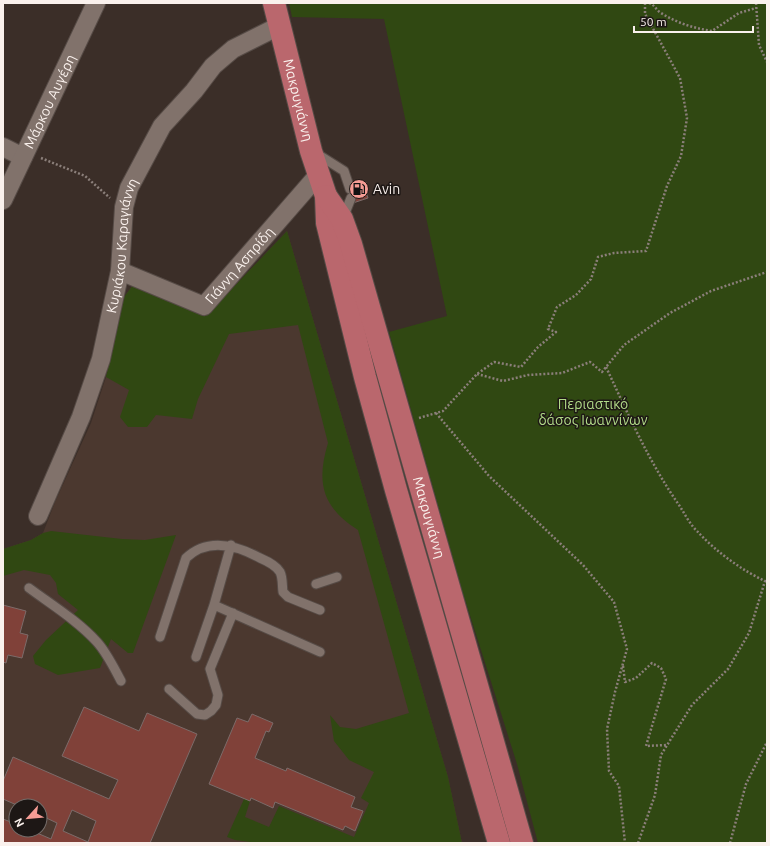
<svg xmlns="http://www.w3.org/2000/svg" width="770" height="846" viewBox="0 0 770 846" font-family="Ubuntu,sans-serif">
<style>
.built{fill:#4b382f;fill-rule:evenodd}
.green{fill:#304812}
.building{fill:#804139;stroke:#7c6b69;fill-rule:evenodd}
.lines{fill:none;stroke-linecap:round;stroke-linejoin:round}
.service-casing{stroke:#564b46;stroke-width:11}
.minor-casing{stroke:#564b46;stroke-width:20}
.primary-casing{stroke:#564b46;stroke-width:24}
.path{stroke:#8b7f7a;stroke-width:2.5;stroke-dasharray:2 2;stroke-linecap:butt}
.service{stroke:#81726b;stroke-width:9}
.minor{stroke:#81726b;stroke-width:18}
.primary{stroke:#ba676d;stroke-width:22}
.labels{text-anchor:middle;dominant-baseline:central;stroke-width:3;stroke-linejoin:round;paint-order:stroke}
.street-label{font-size:14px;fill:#faf1ed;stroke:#1d1715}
.poi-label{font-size:14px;fill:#faf1ed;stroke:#1d1715;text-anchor:start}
.park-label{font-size:14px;fill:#b2db88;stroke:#1d1715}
</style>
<rect width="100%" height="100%" fill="#3b2e28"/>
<path class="built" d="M287 231 448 777 462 843H3V549L31 540 43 533 55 502 91 423 106 377 124 297 133 285 207 315ZM16 806H40V830H16Z"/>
<path class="green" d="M289 3H767V843H538L517 764 462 590 389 332 447 316 384 19 292 17Z
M287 231 448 777 462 843H257L235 840 227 837 244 799 250 801 245 817 269 827 279 806 354 837 369 803 361 798 374 772 349 760 334 741 330 715 340 727 356 729 409 713 358 530C322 507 316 483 328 443L298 325 229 334 198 399 192 419 156 415 147 427H128L120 417 129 390 106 377 124 297 133 285 207 315Z
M51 531 122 539 145 540 176 535 133 653H128L111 639 100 668 58 675 35 664 33 656 46 640 78 610 58 594 56 583 50 575 24 570 3 576V549L31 540 43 533Z"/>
<path class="building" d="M363 184 368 198 353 203 348 190Z
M3 605 26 611 20 633 28 635 22 658 8 655 6 663 3 662Z
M84 707 139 731 147 713 197 734 150 843H3V819L16 824V830H30L51 839 57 823 40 815V806H19L3 799V781L13 757 109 799 118 780 62 756ZM72 810 96 821 88 842 63 831Z
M252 714 273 723 269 732 266 731 255 758 286 771 287 768 355 797 351 807 363 811 355 831 345 826 343 830 275 802 273 808 251 798 250 801 209 784 237 718 248 722Z"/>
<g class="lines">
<g class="service-casing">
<path id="service" d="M314 152 344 171 350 189
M343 218 351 198
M316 584 337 577
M29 588C52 605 78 621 97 642 107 653 114 668 121 681
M214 605 320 652
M160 637 186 558C208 537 236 545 260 558 267 561 276 565 280 572 283 578 282 586 283 592L288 597 320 610
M196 657 214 605 231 545
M169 689 197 714 205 715 211 711 216 705 218 695 210 669 233 613"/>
</g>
<g class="minor-casing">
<g id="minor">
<path d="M3 147 23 157"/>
<path id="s1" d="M3 200 96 3"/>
<path id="s2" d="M120 271 204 306 319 174"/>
<path id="s3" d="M38 516 81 417 101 359 120 271 124 207 129 188 162 126 194 91 213 66 233 49 279 26"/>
</g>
</g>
<g class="primary-casing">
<g id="primary">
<path id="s4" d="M274 3 311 151 326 196 327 223 365 377 396 490 499 843"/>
<path id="s5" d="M326 196 342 219 351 244 522 843"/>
</g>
</g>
<path class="path" d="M649 3C655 5 656 10 661 13 677 23 693 28 712 31L739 13 756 8
M756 3 759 45 767 62
M41 158 85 176 110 198
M606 367C628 414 649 462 679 505 685 514 690 525 698 532 716 552 743 571 767 582
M477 374 503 381 528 375 562 373 590 362 602 372 624 345 670 313 711 291 767 272
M436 413 489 476 583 565 614 602 627 649 615 692 607 729 609 771 619 786 625 843
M419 418 443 411 477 374 494 362 521 367 538 347 556 332 548 329 557 307 576 295 591 279 598 257 614 253 646 251 667 186 681 156 687 118 680 78 645 14V3
M623 666 625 682 636 678 652 663 661 668 666 679 646 746 667 745
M638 843 655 795 661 755 692 705 728 669 749 633 765 581
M730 843 746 784 767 742"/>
<use href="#service" class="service"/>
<use href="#minor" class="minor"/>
<use href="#primary" class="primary"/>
</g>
<defs>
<g id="fuel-disc" transform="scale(1)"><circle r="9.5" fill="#f59c94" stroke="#1d1715"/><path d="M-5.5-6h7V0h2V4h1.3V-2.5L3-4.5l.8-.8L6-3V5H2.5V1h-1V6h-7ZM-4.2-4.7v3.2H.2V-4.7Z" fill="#111"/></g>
</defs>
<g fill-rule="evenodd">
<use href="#fuel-disc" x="359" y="189"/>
</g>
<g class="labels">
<g class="street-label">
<text stroke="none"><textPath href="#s4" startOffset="100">Μακρυγιάννη</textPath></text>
<text stroke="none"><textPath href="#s1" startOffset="109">Μάρκου Αυγέρη</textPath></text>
<text stroke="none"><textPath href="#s3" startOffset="285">Κυριάκου Καραγιάννη</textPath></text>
<text stroke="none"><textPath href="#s2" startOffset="145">Γιάννη Ασπρίδη</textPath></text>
<text stroke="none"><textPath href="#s5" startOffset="339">Μακρυγιάννη</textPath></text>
</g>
<g class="poi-label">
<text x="373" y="189">Avin</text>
</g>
<g class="park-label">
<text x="593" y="404">Περιαστικό<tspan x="593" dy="16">δάσος Ιωαννίνων</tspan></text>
</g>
</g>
<rect width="770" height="846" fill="none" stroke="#faf1ed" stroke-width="8"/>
<g transform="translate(28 818) rotate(243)"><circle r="19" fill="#1d1715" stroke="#756e6b"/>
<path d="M0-3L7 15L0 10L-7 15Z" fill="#f59c94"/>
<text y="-6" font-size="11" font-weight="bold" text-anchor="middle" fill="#faf1ed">N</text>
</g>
<path d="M634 26v6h119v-6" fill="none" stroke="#faf1ed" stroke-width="2"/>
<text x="640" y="26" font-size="12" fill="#faf1ed" stroke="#1d1715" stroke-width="3" paint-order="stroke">50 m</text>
</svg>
